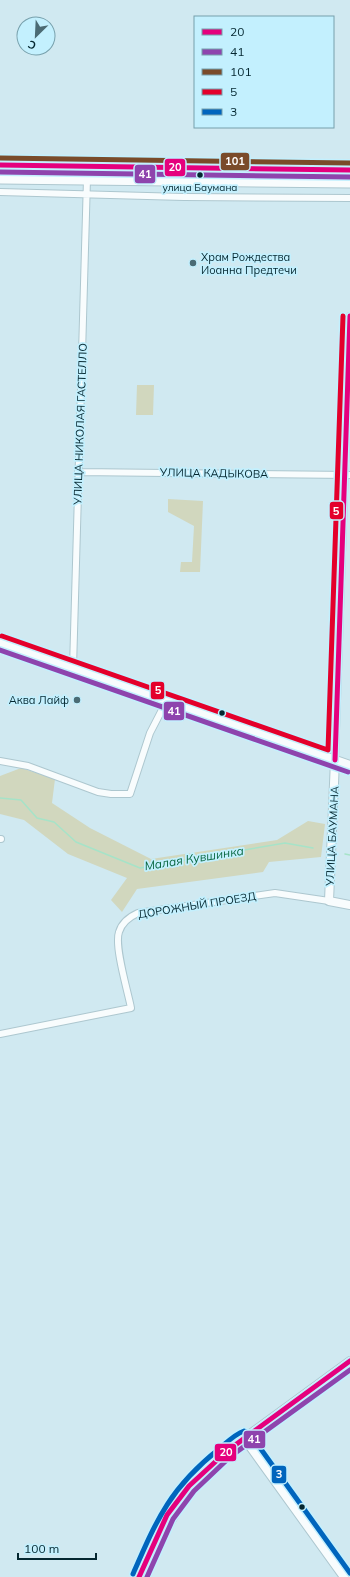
<svg xmlns="http://www.w3.org/2000/svg" width="350" height="1577" viewBox="0 0 350 1577" font-family="Mulish,sans-serif">
<style>
.green{fill:#d1d7be}
.lines{fill:none;stroke-linecap:round;stroke-linejoin:round}
.stream{stroke:#a6e3c8;stroke-width:1.5}
.street-casing{stroke:#adc7cf;stroke-width:8}
.secondary-casing{stroke:#adc7cf;stroke-width:10}
.primary-casing{stroke:#adc7cf;stroke-width:11}
.street{stroke:#f8fcfd;stroke-width:6}
.secondary{stroke:#f8fcfd;stroke-width:8}
.primary{stroke:#f8fcfd;stroke-width:9}
.bus-1-casing{stroke:#c3f0fe;stroke-width:8}
.bus-2-casing{stroke:#c3f0fe;stroke-width:8}
.bus-3-casing{stroke:#c3f0fe;stroke-width:8}
.bus-4-casing{stroke:#c3f0fe;stroke-width:8}
.bus-5-casing{stroke:#c3f0fe;stroke-width:8}
.bus-1{stroke:#e5007d;stroke-width:5}
.bus-2{stroke:#8e44ad;stroke-width:5}
.bus-3{stroke:#7a4b2a;stroke-width:5}
.bus-4{stroke:#e4002b;stroke-width:5}
.bus-5{stroke:#0065bd;stroke-width:5}
.bus-dot{fill:#042730;stroke:#c3f0fe;stroke-width:1.5}
.poi-dot{fill:#4b6b74;stroke:#c3f0fe;stroke-width:1.5}
.labels{text-anchor:middle;dominant-baseline:central;stroke-width:3.5;stroke-linejoin:round;paint-order:stroke}
.bus-label{font-size:10px;fill:#042730;stroke:#c3f0fe}
.poi-label{font-size:11px;fill:#042730;stroke:#c3f0fe;text-anchor:start}
.street-label{font-size:11px;fill:#042730;stroke:#c3f0fe}
.water-label{font-size:12px;font-style:italic;fill:#096741;stroke:#c3f0fe}
.line-badge{stroke:#c3f0fe;stroke-width:1.5}
.badge-label{font-size:11px;text-anchor:middle;font-weight:bold;fill:#fff}
</style>
<rect width="100%" height="100%" fill="#d0e9f1"/>
<path class="green" d="M0 170 250 172V175L0 174Z
M251 172 347 173V176L251 174Z
M137 385H154L153 415H136Z
M168 499 203 501 200 572H180L181 562H192L194 526 168 512Z
M21 768 55 779 52 803 90 828 151 859 277 840 308 821 325 824 321 857 269 862 263 872 137 889 122 912 111 900 127 878 68 854 24 820 0 814V776Z"/>
<g class="lines">
<path class="stream" d="M0 798 21 800 37 818 54 822 76 842 140 868 285 843 313 848
M345 854 350 855"/>
<g class="street-casing">
<path id="street" d="M0 192 184 197 350 198
M78 472 350 475
M73 668 87 179
M335 760 350 316
M0 761 28 766 98 792 111 794H130L150 733 166 702
M0 839H1
M0 1034 131 1008C128 992 114 946 119 932 122 922 129 917 138 913L275 893 329 901"/>
</g>
<g class="secondary-casing">
<path id="secondary" d="M0 643 350 765
M335 760 329 901 350 905
M244 1438 344 1577
M150 1565C163 1535 176 1505 201 1482
M139 1577 167 1515 189 1486 227 1451 350 1361"/>
</g>
<g class="primary-casing">
<path id="primary" d="M0 165 350 170
M0 179 350 183"/>
</g>
<use href="#street" class="street"/>
<use href="#secondary" class="secondary"/>
<use href="#primary" class="primary"/>
<g class="bus-1-casing">
<path id="bus-1" d="M0 165 350 170
M335 760 350 316
M139 1577 167 1515 189 1486 227 1451 350 1361"/>
</g>
<g class="bus-2-casing">
<path id="bus-2" d="M0 172 350 177
M0 650 348 772
M147 1577 173 1519 194 1491 231 1456 350 1370"/>
</g>
<g class="bus-3-casing">
<path id="bus-3" d="M0 158 350 163"/>
</g>
<g class="bus-4-casing">
<path id="bus-4" d="M2 636 328 750 343 316"/>
</g>
<g class="bus-5-casing">
<path id="bus-5" d="M133 1574C157 1519 170 1488 219 1449 226 1443 235 1434 244 1431L250 1434 350 1573"/>
</g>
<use href="#bus-1" class="bus-1"/>
<use href="#bus-2" class="bus-2"/>
<use href="#bus-3" class="bus-3"/>
<use href="#bus-4" class="bus-4"/>
<use href="#bus-5" class="bus-5"/>
</g>
<g class="bus-dot">
<circle cx="200" cy="175" r="3.5"/>
<circle cx="222" cy="713" r="3.5"/>
<circle cx="302" cy="1507" r="3.5"/>
</g>
<g class="poi-dot">
<circle cx="193" cy="263" r="4"/>
<circle cx="77" cy="700" r="4"/>
</g>
<g class="labels">
<g class="bus-label">
<text x="200" y="187">улица Баумана</text>
</g>
<g class="poi-label">
<text x="201" y="257">Храм Рождества<tspan x="201" dy="13">Иоанна Предтечи</tspan></text>
<text x="69" y="700" text-anchor="end">Аква Лайф</text>
</g>
<g class="street-label">
<text transform="translate(80 424) rotate(-88)">УЛИЦА НИКОЛАЯ ГАСТЕЛЛО</text>
<text transform="translate(214 473) rotate(1)">УЛИЦА КАДЫКОВА</text>
<text transform="translate(332 836) rotate(-87)">УЛИЦА БАУМАНА</text>
<text transform="translate(197 905) rotate(-9)">ДОРОЖНЫЙ ПРОЕЗД</text>
</g>
<g class="water-label">
<text transform="translate(194 858) rotate(-9)">Малая Кувшинка</text>
</g>
</g>
<g class="line-badge">
<rect x="220" y="152" width="30" height="19" rx="4" fill="#7a4b2a"/>
<rect x="164" y="158" width="22" height="19" rx="4" fill="#e5007d"/>
<rect x="134" y="164" width="22" height="20" rx="4" fill="#8e44ad"/>
<rect x="329" y="501" width="15" height="19" rx="4" fill="#e4002b"/>
<rect x="150" y="681" width="15" height="19" rx="4" fill="#e4002b"/>
<rect x="163" y="701" width="22" height="20" rx="4" fill="#8e44ad"/>
<rect x="243" y="1430" width="23" height="19" rx="4" fill="#8e44ad"/>
<rect x="214" y="1443" width="23" height="19" rx="4" fill="#e5007d"/>
<rect x="271" y="1465" width="16" height="19" rx="4" fill="#0065bd"/>
</g>
<g class="badge-label">
<text x="235" y="165">101</text>
<text x="175" y="171">20</text>
<text x="145" y="178">41</text>
<text x="336" y="515">5</text>
<text x="158" y="694">5</text>
<text x="174" y="715">41</text>
<text x="254" y="1443">41</text>
<text x="226" y="1456">20</text>
<text x="279" y="1478">3</text>
</g>
<rect x="194" y="16" width="140" height="112" fill="#c3f0fe" stroke="#77a0ac"/>
<rect x="202" y="29" width="20" height="6" fill="#e5007d" stroke="#77a0ac"/>
<text x="230" y="36" font-size="12" fill="#042730">20</text>
<rect x="202" y="49" width="20" height="6" fill="#8e44ad" stroke="#77a0ac"/>
<text x="230" y="56" font-size="12" fill="#042730">41</text>
<rect x="202" y="69" width="20" height="6" fill="#7a4b2a" stroke="#77a0ac"/>
<text x="230" y="76" font-size="12" fill="#042730">101</text>
<rect x="202" y="89" width="20" height="6" fill="#e4002b" stroke="#77a0ac"/>
<text x="230" y="96" font-size="12" fill="#042730">5</text>
<rect x="202" y="109" width="20" height="6" fill="#0065bd" stroke="#77a0ac"/>
<text x="230" y="116" font-size="12" fill="#042730">3</text>
<g transform="translate(36 36) rotate(204)"><circle r="19" fill="#c3f0fe" stroke="#77a0ac"/>
<path d="M0-3L7 15L0 10L-7 15Z" fill="#4b6b74"/>
<text y="-6" font-size="11" font-weight="bold" text-anchor="middle" fill="#042730">С</text>
</g>
<path d="M18 1553v6h78v-6" fill="none" stroke="#042730" stroke-width="2"/>
<text x="24" y="1553" font-size="12" fill="#042730" stroke="#c3f0fe" stroke-width="3" paint-order="stroke">100 m</text>
</svg>
